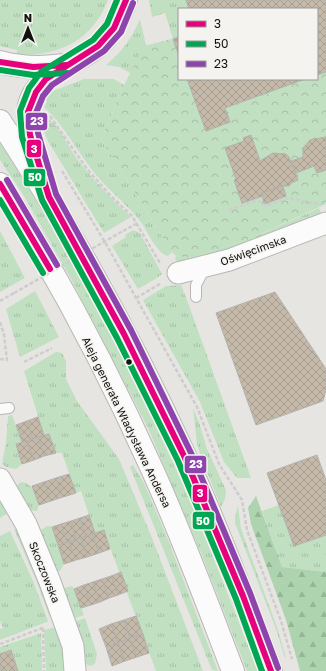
<svg xmlns="http://www.w3.org/2000/svg" width="326" height="671" viewBox="0 0 326 671" font-family="'Golos Text',sans-serif">
<style>
.grass{fill:url(#grass-tufts)}
.forest{fill:url(#forest-firs)}
.park{fill:url(#park-crowns)}
.building{fill:url(#building-cross-hatch);stroke:#b2b1af}
.lines{fill:none;stroke-linecap:round;stroke-linejoin:round}
.lane-casing{stroke:#b8b7b5;stroke-width:12}
.street-casing{stroke:#b8b7b5;stroke-width:23}
.secondary-casing{stroke:#b8b7b5;stroke-width:24}
.path{stroke:#cecdcd;stroke-width:2.5;stroke-dasharray:4 2;stroke-linecap:butt}
.lane{stroke:#fbfbfb;stroke-width:10}
.street{stroke:#fbfbfb;stroke-width:21}
.secondary{stroke:#fbfbfb;stroke-width:22}
.path-bridge{stroke:#cecdcd;stroke-width:2.5;stroke-dasharray:4 2;stroke-linecap:butt}
.bus-1-casing{stroke:#f5f3ef;stroke-width:9}
.bus-2-casing{stroke:#f5f3ef;stroke-width:9}
.bus-3-casing{stroke:#f5f3ef;stroke-width:9}
.bus-1{stroke:#e5007d;stroke-width:6}
.bus-2{stroke:#00a651;stroke-width:6}
.bus-3{stroke:#8e44ad;stroke-width:6}
.bus-dot{fill:#121110;stroke:#f5f3ef;stroke-width:1.5}
.labels{text-anchor:middle;dominant-baseline:central;stroke-width:3;stroke-linejoin:round;paint-order:stroke}
.street-label{font-size:11px;fill:#121110;stroke:#f5f3ef}
.line-badge{stroke:#f5f3ef;stroke-width:1.5}
.badge-label{font-size:11px;text-anchor:middle;font-weight:bold;fill:#fff}
</style>
<defs>
<pattern id="grass-tufts" width="24" height="20" patternUnits="userSpaceOnUse"><rect width="24" height="20" fill="#c0e0c1"/><path d="M3 7l-1-3M5 7V3M7 7l1-3M15 17l-1-3M17 17v-4M19 17l1-3" fill="none" stroke="#a4bfa5"/></pattern>
<pattern id="forest-firs" width="22" height="20" patternUnits="userSpaceOnUse"><rect width="22" height="20" fill="#add4af"/><path d="M5 1l3.5 6h-7zM16 11l3.5 6h-7z" fill="#94b596"/></pattern>
<pattern id="park-crowns" width="20" height="18" patternUnits="userSpaceOnUse"><rect width="20" height="18" fill="#c0e0c1"/><path d="M2 6a3 3 0 1 1 6 0M12 15a3 3 0 1 1 6 0" fill="none" stroke="#a4bfa5"/></pattern>
<pattern id="building-cross-hatch" width="8" height="8" patternUnits="userSpaceOnUse"><rect width="8" height="8" fill="#c5baa9"/><path d="M0 0l8 8M0 8l8-8" fill="none" stroke="#a89f90"/></pattern>
</defs>
<rect width="100%" height="100%" fill="#e7e5e2"/>
<path class="grass" d="M0 0H108C92 41 59 56 17 55V50L0 46Z
M149 0H186L189 9H179V37L173 39 165 13 152 17Z
M140 19 148 54 136 76 119 67 106 65C121 53 132 38 140 19Z
M84 79H114L124 85 101 139 172 252 168 256C155 252 148 231 140 221 127 204 109 191 96 175 78 153 65 126 44 107L47 102 44 99 53 91Z
M42 113C58 123 67 145 78 160 94 181 112 199 131 217L104 233 48 141 42 126Z
M0 143C66 246 124 356 175 467 205 534 231 603 258 671H247L203 558 148 428 70 277 24 196 0 160Z
M319 208 322 215 238 249 178 263 175 259 176 256 191 258 247 240Z
M133 230 140 233 162 274 157 278 138 289 112 246 126 237 125 235Z
M0 231 25 278 0 292Z
M181 285 187 300 251 478H237L224 462 200 402 143 300 166 286Z
M35 291 59 337 20 357 6 309Z
M56 352 62 353 66 361V379L77 401 119 459 152 538 203 671H156L104 531 95 533 81 491 76 493 62 453H56L49 434 44 435 24 371Z
M193 408 199 422 207 449 226 490 225 499 221 507 201 457 197 444Z
M12 415 22 442V464L16 469 6 467 2 464 6 443 8 416Z
M133 465 144 483 167 537 218 671 212 670 130 467Z
M21 482C33 482 42 501 37 511L29 510 16 486Z
M0 497 8 513 0 518Z
M238 505 241 529 278 630 286 658H285L276 629 235 523V518Z
M279 505 295 546 326 535V572L282 567 262 511Z
M47 526 52 527 64 564 60 571H57L40 533 41 530Z
M14 529H18L44 595 51 621 36 580Z
M10 531 33 581 48 621 47 622 0 640V629L3 628 0 620V536Z
M72 586 74 589 84 615 70 620 62 590 64 588Z
M85 618 97 654 95 664 90 666 84 663 71 623Z
M56 627 62 639 67 671H46L44 630Z
M41 633 42 671H18L11 651 0 654V647Z"/>
<path class="forest" d="M256 496 282 567 326 572V671H300L286 620 251 524 248 508Z"/>
<path class="park" d="M186 0H326V204L247 240 191 258 176 256 172 252 101 139 124 85 144 46 179 37V79H317V9H189Z"/>
<path class="building" d="M186 0H326V72L317 75V9H189Z
M179 37V56L173 39Z
M187 79H305L225 108 230 122 206 131Z
M251 135 260 161 273 153 286 154 289 157 298 180 291 183 289 186H283L262 193 263 196 242 203 234 180 236 179 225 148 244 141 243 138Z
M326 137V170L317 173 314 166 296 173 291 161 303 157V148L310 140Z
M283 186 286 196 264 204 262 193Z
M275 292 326 369V390L323 401 256 425 216 313Z
M38 417 44 435 33 439 27 421Z
M27 421 33 439 22 442 16 425Z
M49 434 56 453 44 456 38 437Z
M38 437 44 456 34 460 27 441Z
M27 441 34 460 22 464 16 444Z
M317 455 326 480V535L294 546 267 473Z
M69 474 76 493 63 497 56 478Z
M56 478 63 497 51 501 44 482Z
M44 482 51 501 39 505 32 486Z
M89 515 95 533 86 536 80 518Z
M80 518 86 536 76 539 71 521Z
M71 521 76 539 67 542 61 524Z
M61 524 67 542 58 545 52 527Z
M104 530 110 549 99 553 92 534Z
M92 534 99 553 87 557 81 538Z
M81 538 87 557 76 560 69 542Z
M69 542 76 560 64 564 58 545Z
M121 572 128 591 118 595 111 576Z
M111 576 118 595 109 598 102 579Z
M102 579 109 598 100 602 93 582Z
M93 582 100 602 91 605 84 585Z
M84 585 91 605 81 608 74 589Z
M136 616 143 634 130 638 124 620Z
M124 620 130 638 118 643 111 624Z
M111 624 118 643 106 647 99 629Z
M143 634 149 653 137 657 130 638Z
M130 638 137 657 125 661 118 643Z
M118 643 125 661 112 666 106 647Z
M11 650 18 671H0V654Z"/>
<g class="lines">
<g class="lane-casing">
<path id="lane" d="M196 297V285L205 268
M0 409 9 408"/>
</g>
<g class="street-casing">
<path id="street" d="M178 273 229 260 326 223
M0 479 26 524 50 582 73 646 75 671"/>
</g>
<g class="secondary-casing">
<path id="secondary" d="M0 62C22 68 43 68 65 65
M0 121C70 228 132 340 185 456 217 526 244 599 271 671
M40 169C35 151 27 132 28 113 30 75 75 66 98 46 112 34 120 17 126 0
M0 184C57 275 108 371 152 469 182 535 207 603 233 671"/>
</g>
<path class="path" d="M50 116 87 169 110 195 132 216 160 263
M62 171 106 244 197 407 219 464 242 500 247 530 281 621 292 659
M229 210 255 201H259L266 206 287 198 318 204
M123 231 138 223
M136 298 160 284
M0 301 14 293
M0 322 4 335 7 360 0 359
M24 362 52 348
M43 628 44 671
M0 644 45 627"/>
<use href="#lane" class="lane"/>
<use href="#street" class="street"/>
<use href="#secondary" class="secondary"/>
<path class="path-bridge" d="M14 293 123 231"/>
<g class="bus-1-casing">
<path id="bus-1" d="M126 0 114 28 98 46 46 79 36 92 28 112 30 135 49 197 124 334 185 458 243 596 271 671
M0 62 33 67 66 65
M0 184 50 269"/>
</g>
<g class="bus-2-casing">
<path id="bus-2" d="M117 0 107 24 93 40 41 72 29 88 20 111 22 137 42 200 117 338 178 461 236 599 262 671
M0 70 33 75 67 73
M0 200 43 273"/>
</g>
<g class="bus-3-casing">
<path id="bus-3" d="M133 3 121 32 104 51 52 85 43 96 36 113 38 133 56 194 131 330 192 455 250 593 278 668
M7 180 57 265"/>
</g>
<use href="#bus-1" class="bus-1"/>
<use href="#bus-2" class="bus-2"/>
<use href="#bus-3" class="bus-3"/>
</g>
<circle class="bus-dot" cx="129" cy="362" r="3.5"/>
<g class="labels">
<g class="street-label">
<text transform="translate(253 250) rotate(-20)">Oświęcimska</text>
<text transform="translate(127 422) rotate(64)">Aleja generała Władysława Andersa</text>
<text transform="translate(45 572) rotate(68)">Skoczowska</text>
</g>
</g>
<g class="line-badge">
<rect x="25" y="112" width="23" height="19" rx="4" fill="#8e44ad"/>
<rect x="26" y="139" width="16" height="19" rx="4" fill="#e5007d"/>
<rect x="23" y="168" width="23" height="19" rx="4" fill="#00a651"/>
<rect x="184" y="455" width="23" height="19" rx="4" fill="#8e44ad"/>
<rect x="192" y="484" width="16" height="19" rx="4" fill="#e5007d"/>
<rect x="192" y="511" width="23" height="19" rx="4" fill="#00a651"/>
</g>
<g class="badge-label">
<text x="37" y="125">23</text>
<text x="34" y="153">3</text>
<text x="35" y="181">50</text>
<text x="196" y="468">23</text>
<text x="200" y="497">3</text>
<text x="203" y="525">50</text>
</g>
<rect x="178" y="8" width="140" height="72" fill="#f5f3ef" stroke="#9a9996"/>
<rect x="186" y="21" width="20" height="6" fill="#e5007d" stroke="#9a9996"/>
<text x="214" y="28" font-size="12" fill="#121110">3</text>
<rect x="186" y="41" width="20" height="6" fill="#00a651" stroke="#9a9996"/>
<text x="214" y="48" font-size="12" fill="#121110">50</text>
<rect x="186" y="61" width="20" height="6" fill="#8e44ad" stroke="#9a9996"/>
<text x="214" y="68" font-size="12" fill="#121110">23</text>
<g transform="translate(28 28)" stroke="#f5f3ef" stroke-width="3" paint-order="stroke">
<path d="M0-3L7 15L0 10L-7 15Z" fill="#121110"/>
<text y="-6" font-size="11" font-weight="bold" text-anchor="middle" fill="#121110">N</text>
</g>
</svg>
